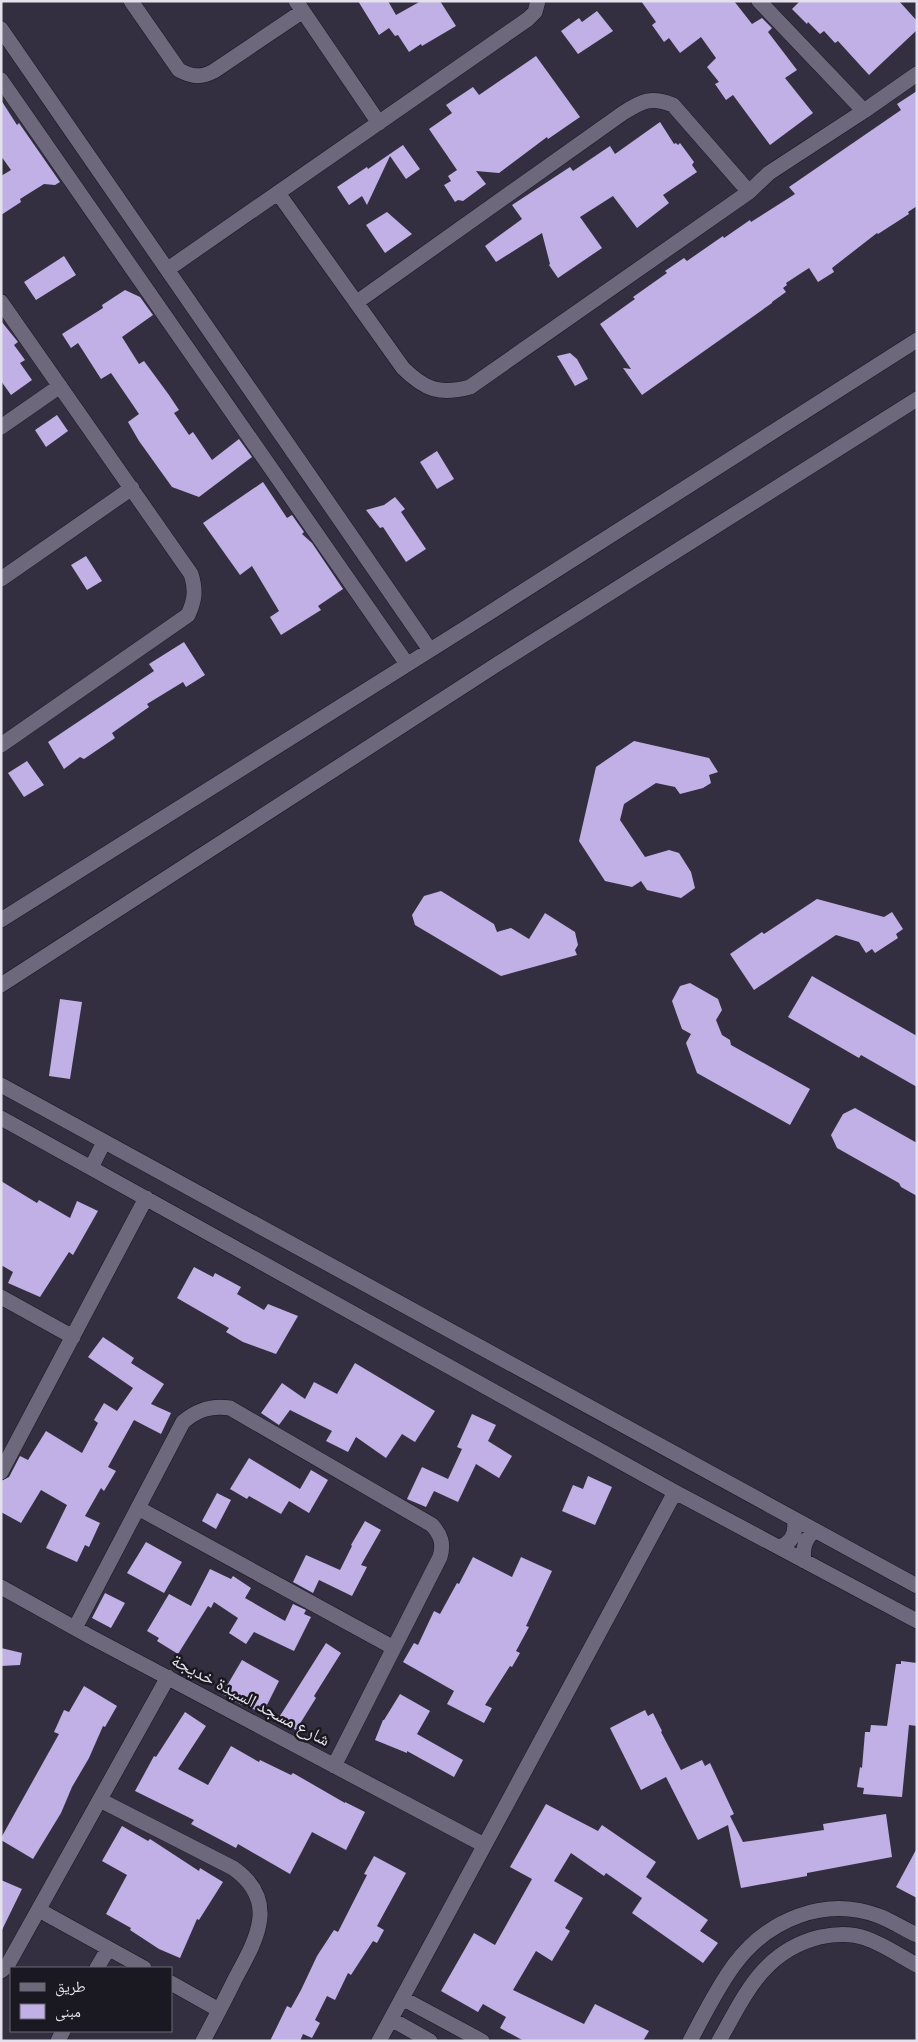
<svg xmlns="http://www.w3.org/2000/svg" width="918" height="2042" viewBox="0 0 918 2042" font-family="'Fira Sans Condensed','Noto Naskh Arabic',sans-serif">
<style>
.building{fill:#c0b0e5}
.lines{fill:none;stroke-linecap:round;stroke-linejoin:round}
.minor-casing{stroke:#1b1626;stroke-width:16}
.minor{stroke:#6d687b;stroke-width:15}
.labels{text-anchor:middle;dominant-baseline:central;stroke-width:5;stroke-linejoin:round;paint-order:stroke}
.street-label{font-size:18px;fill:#e4e1ec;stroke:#1a1820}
</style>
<rect width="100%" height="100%" fill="#342f40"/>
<path class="building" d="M358 1H388L396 15 421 1H440L456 26 422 46 421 44 409 52 398 35 395 36 389 28 379 35Z
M641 1H734L752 24 762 18 772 28 768 32 797 70 785 78 813 113 770 145 733 95 726 100 715 84 719 82 707 67 716 58 701 37 680 53 669 38 664 42 652 25 656 22Z
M800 1H899L917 21V30L869 75 838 41 835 43 824 31 820 34 808 22 807 24 792 9Z
M597 11 613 31 578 54 561 31 579 18 582 22Z
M536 56 580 117 548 139 547 137 499 173 476 171 486 184 463 201 458 200 455 202 444 185 451 181 448 176 457 170 429 129 452 113 446 105 473 87 479 95Z
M917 91V206L908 212 909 214 878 234 877 233 832 268 834 272 818 282 809 268 786 283 787 285 783 288 786 292 772 302V303L642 395 623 368 631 369 600 324 635 299 633 297 667 273 665 271 684 258 687 261 723 236 724 238 750 220 751 222 795 194 789 187 901 110 897 104Z
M1 100 17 125 19 123 60 182 55 185 44 184 20 199 21 202 1 215V176L11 170 1 156Z
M660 122 674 144 676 143 678 145 680 143 694 162 692 165 697 172 663 195 669 203 637 228 613 196 580 217 602 248 558 278 549 265 550 264 542 233 496 262 485 246 522 219 512 205 570 167 573 171 610 146 615 154Z
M403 145 420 169 406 179 390 156 367 205 362 196 349 205 337 187 367 167 368 169Z
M387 212 412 234 385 253 366 225Z
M64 256 76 275 36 300 24 282Z
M125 290 140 297 153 315 122 337 139 364 144 361 169 395 179 410 174 413 189 435 193 432 212 460 239 439 252 457 199 497 172 487 139 441 128 422 139 414 111 373 101 379 78 343 71 348 62 334 103 308 102 305Z
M1 321 18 342 14 345 25 360 20 363 32 380 11 395 1 381Z
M570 353 577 359 588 379 575 386 557 356Z
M57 415 68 431 46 447 35 430Z
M437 451 454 479 437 489 420 462Z
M263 482 287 518 292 515 304 532 302 534 312 543 343 589 318 606 321 610 281 635 270 617 279 611 252 566 240 575 203 523Z
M395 497 405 509 401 512 426 549 406 562 383 527 380 528 366 510 384 505Z
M86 556 102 581 87 590 71 565Z
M184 642 205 675 186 687 183 682 147 704 149 707 112 733 115 738 84 759 80 757 64 769 48 742 154 671 149 664Z
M634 741 709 758 718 772 709 775 711 783 703 788 680 794 675 787 656 783 624 804 620 820 645 857 669 850 679 853 691 872 695 888 681 898 647 890 641 881 632 887 605 881 579 841 596 767Z
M27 761 44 785 24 797 8 773Z
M441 891 494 924 497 932 511 928 529 939 545 913 575 932 578 945 575 950 577 955 501 976 415 925 412 915 424 896Z
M817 899 884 917 892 912 903 929 896 934 898 938 875 953 872 949 866 953 859 942 836 935 754 990 730 954 762 932 764 934Z
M812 976 917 1036V1087L861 1055 859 1058 788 1017Z
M690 983 718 999 722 1010 716 1020 722 1035 730 1040 731 1045 810 1089 790 1125 697 1073 686 1043 691 1034 682 1029 672 1001 680 986Z
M60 999 82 1002 70 1079 49 1076Z
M855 1108 917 1143V1196L901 1187 899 1183 837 1148 831 1135 843 1114Z
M1 1181 37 1203 39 1200 70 1218 77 1201 98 1211 73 1255 69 1252 40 1297 8 1283 13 1272 1 1265Z
M194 1267 213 1277 215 1273 241 1287 237 1294 264 1310 268 1304 298 1316 276 1354 243 1342 226 1332 229 1328 177 1298Z
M103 1337 134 1358 131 1363 164 1384 151 1404 171 1413 161 1434 134 1420 108 1467 116 1471 104 1491 101 1488 85 1516 100 1523 89 1547 85 1545 77 1562 46 1548 67 1505 41 1490 21 1523 1 1512V1481L9 1477 20 1456 28 1460 46 1431 82 1453 98 1423 94 1420 104 1403 117 1411 133 1388 88 1357Z
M355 1363 435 1411 415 1442 402 1434 386 1458 356 1437 348 1452 326 1441 332 1431 290 1410 279 1425 261 1413 282 1383 305 1399 314 1382 337 1394Z
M472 1414 496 1425 488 1441 512 1456 499 1478 476 1464 458 1502 434 1491 426 1507 407 1499 422 1467 448 1479 462 1449 457 1447Z
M249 1458 300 1489 311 1470 328 1480 309 1513 289 1501 281 1514 249 1496 247 1499 230 1489Z
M588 1476 612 1487 595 1525 562 1511 573 1485 583 1489Z
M217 1493 231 1500 216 1529 202 1521Z
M365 1521 381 1530 361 1565 367 1567 352 1596 319 1580 313 1593 293 1582 306 1555 340 1570 352 1546 351 1545Z
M146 1542 182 1562 164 1593 127 1573Z
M473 1557 512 1577 521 1557 552 1571 526 1626 529 1627 516 1651 520 1653 512 1667 510 1666 485 1705 492 1708 484 1723 447 1704 454 1691 403 1662 414 1643 418 1645 434 1611 440 1614 457 1583 459 1584Z
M210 1569 231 1579 233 1576 251 1588 245 1598 285 1621 293 1604 306 1610 304 1614 311 1617 294 1651 254 1632 246 1644 229 1633 238 1618 214 1602 211 1608 208 1606 178 1654 157 1641 159 1638 147 1631 169 1594 191 1606Z
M105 1593 125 1603 111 1628 92 1618Z
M326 1643 341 1653 314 1696 316 1698 296 1730 278 1719Z
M1 1648 22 1653 20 1665 1 1666Z
M242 1660 279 1681 263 1713 240 1704 222 1694Z
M901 1661 917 1663V1726L909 1725 902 1797 863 1794 864 1788 857 1787 860 1767 862 1768 865 1732H870L871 1725 887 1726 896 1664H901Z
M84 1686 117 1706 105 1727 103 1726 89 1758 72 1787 61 1813 33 1859 1 1840V1838L59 1734 54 1732 64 1710 69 1712Z
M400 1694 430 1711 417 1734 463 1760 454 1777 407 1751V1753L375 1740 383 1720H384Z
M645 1710 648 1716 653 1713 662 1731 661 1732 681 1770 702 1760 705 1766 710 1763 734 1814 730 1816 743 1842 824 1830 823 1824 886 1814 892 1857 807 1873V1876L741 1888 728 1825 698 1840 666 1777 641 1790 610 1728Z
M185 1712 206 1726 178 1769 208 1785 231 1746 259 1762 260 1760 291 1775 293 1773 345 1803V1802L365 1812 346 1850 312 1832 290 1874 238 1844 236 1848 191 1824 194 1820 135 1791 154 1756 156 1757Z
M546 1804 598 1831 602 1825 656 1862 646 1877 708 1920 700 1931 718 1943 703 1963 632 1913 642 1898 606 1873 604 1876 571 1853 554 1881 583 1898 565 1928 570 1931 552 1961 536 1951 513 1990 584 2024 595 2004 649 2031 643 2041H524L500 2028 506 2017 483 2004 478 2012 441 1991 474 1933 495 1945 532 1879 510 1867Z
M122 1826 148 1841 150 1839 199 1871 200 1868 223 1882 199 1920 197 1919 180 1958 159 1949 130 1930 131 1928 106 1914 127 1875 102 1861Z
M917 1848V1898L896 1887Z
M374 1856 406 1873 377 1926 384 1930 377 1943 373 1941 351 1975 348 1973 335 2000 327 1996 315 2020 320 2023 312 2038 303 2034 300 2041H270L287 2006 291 2008 301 1990 317 1956 334 1930 338 1932 367 1875 364 1874Z
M1 1880 22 1889 1 1932Z"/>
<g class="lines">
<g class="minor-casing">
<path id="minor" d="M131 1 179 70C192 77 201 78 214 71L303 11
M296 1 379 123
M759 1 864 111
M1 29 430 650
M1 80 407 664
M278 193 403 368C425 390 440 395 470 387L749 192 769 173 864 111 917 74
M168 269 528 19 535 12 538 1
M1 302 191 574C196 590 195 600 188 615L1 745
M357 302 623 113C642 101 651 96 673 105L749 192
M1 427 60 386
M1 579 132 488
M1 920 486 615 917 340
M1 985 499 663 917 399
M1 1085 917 1586
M1 1118 675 1492 917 1621
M91 1168 104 1142
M1 1297 73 1337
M1 1472 146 1198
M138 1508 394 1648
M779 1547C792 1543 797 1533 794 1519
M804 1561C802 1548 805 1539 815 1530
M1 1587 89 1636 484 1845
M75 1628 183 1422C197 1410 211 1405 230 1408L432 1525C441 1535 444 1544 440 1557L334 1766
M100 1800 233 1868C280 1901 256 1940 235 1979 225 2000 214 2020 203 2041
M39 1910 144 1968
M97 1968 108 1949
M1 1971 7 1966 21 1941 168 1677
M171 1983 219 2010
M402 1998 482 2041
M391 2019 430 2041
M58 2041 63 2031
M379 2041 675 1492
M690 2041C704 2015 717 1988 734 1965 768 1919 825 1896 879 1916 892 1921 904 1929 917 1935
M719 2041C745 1995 763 1951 820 1937 834 1934 851 1933 865 1938 883 1944 900 1956 917 1965"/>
</g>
<use href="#minor" class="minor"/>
</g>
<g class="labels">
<g class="street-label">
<text transform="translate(251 1700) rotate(28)">شارع مسجد السيدة خديجة</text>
</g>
</g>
<rect width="918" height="2042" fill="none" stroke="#e4e1ec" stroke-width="5"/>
<rect x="10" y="1967" width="162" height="65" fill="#1a1820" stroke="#6b6872"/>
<rect x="20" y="1983" width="25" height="8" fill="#6d687b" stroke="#6b6872"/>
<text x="55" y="1992" font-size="15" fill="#e4e1ec">طريق</text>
<rect x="20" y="2004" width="25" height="15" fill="#c0b0e5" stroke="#6b6872"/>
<text x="55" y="2017" font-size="15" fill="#e4e1ec">مبنى</text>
</svg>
